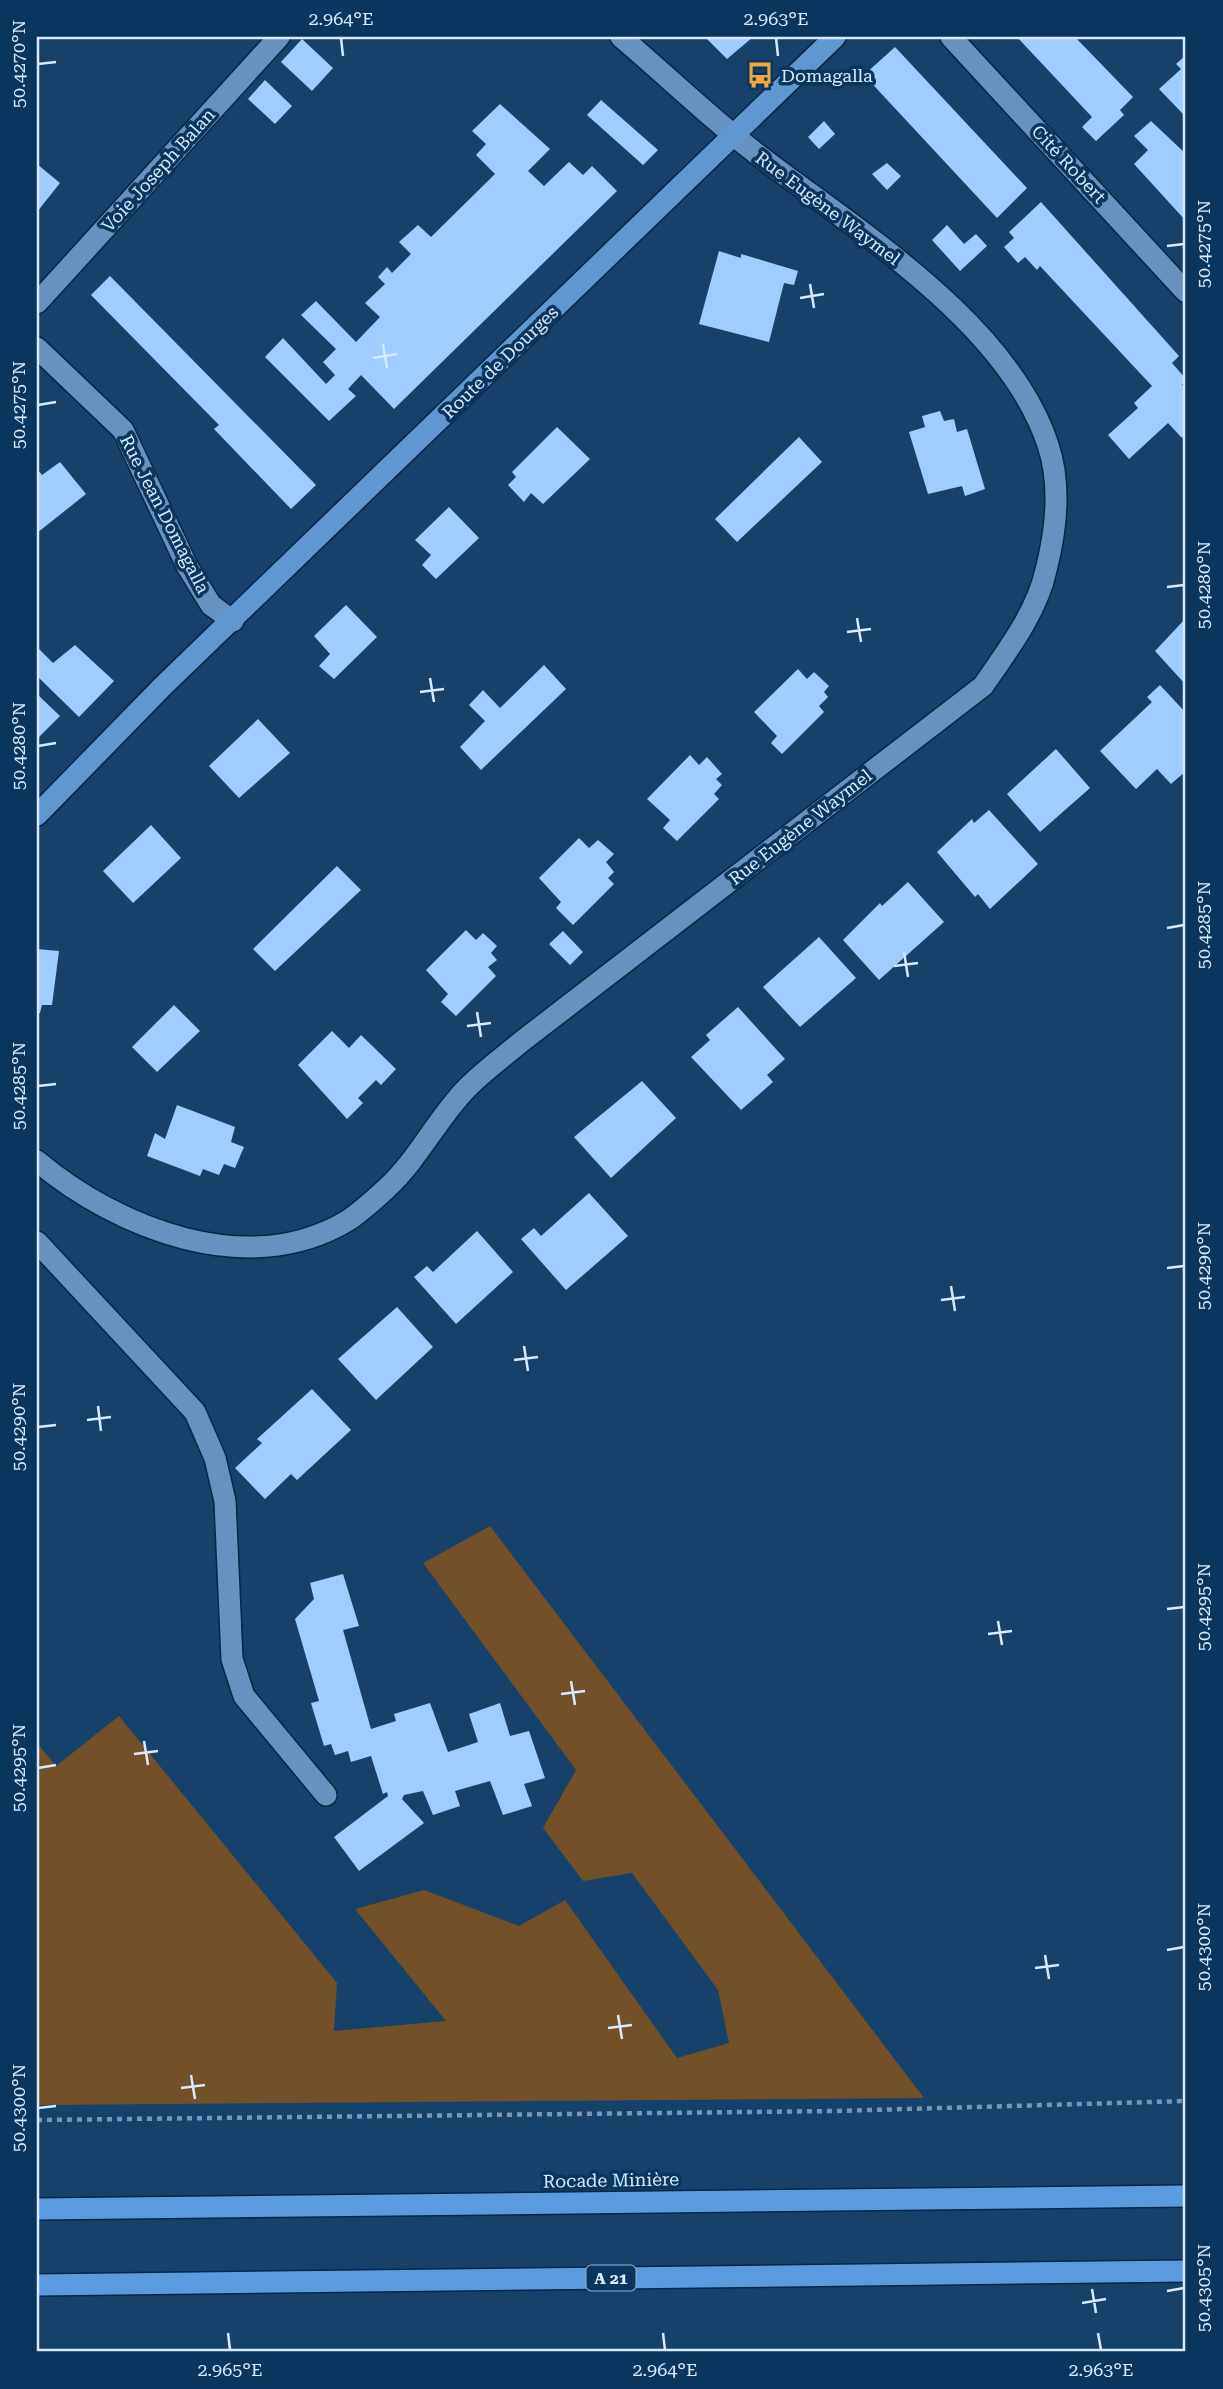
<svg xmlns="http://www.w3.org/2000/svg" width="1223" height="2389" viewBox="0 0 1223 2389" font-family="'Roboto Serif',serif">
<style>
.green{fill:#725128}
.building{fill:#9ecdff}
.lines{fill:none;stroke-linecap:round;stroke-linejoin:round}
.minor-casing{stroke:#062746;stroke-width:24}
.major-casing{stroke:#062746;stroke-width:24}
.highway-casing{stroke:#062746;stroke-width:24}
.path{stroke:#7998b7;stroke-width:4.5;stroke-dasharray:5 5;stroke-linecap:butt}
.minor{stroke:#6692c1;stroke-width:21}
.major{stroke:#5e97d2;stroke-width:21}
.highway{stroke:#599bde;stroke-width:21}
.ticks{fill:none;stroke:#d7eafe;stroke-width:2.5}
.labels{text-anchor:middle;dominant-baseline:central;stroke-width:7;stroke-linejoin:round;paint-order:stroke}
.shield{fill:#08365f;stroke:#99b4ce;stroke-width:2}
.shield-label{font-size:16px;font-weight:bold;fill:#d7eafe}
.poi-label{font-size:18px;fill:#d7eafe;stroke:#08365f;text-anchor:start}
.street-label{font-size:18px;fill:#d7eafe;stroke:#08365f}
.neatline{fill:none;stroke:#d7eafe;stroke-width:2.5}
.ticks-label{font-size:18px;text-anchor:middle;fill:#d7eafe}
</style>
<rect width="100%" height="100%" fill="#16416b"/>
<path class="green" d="M490 1526 924 2098 37 2105V1743L56 1766 119 1716 337 1983 334 2031 446 2021 355 1909 424 1890 519 1926 565 1900 677 2058 729 2043 718 1990 632 1873 583 1881 543 1828 576 1770 423 1563Z"/>
<path class="building" d="M705 37H753L727 59Z
M1017 37H1075L1133 97 1120 110 1124 115 1096 141 1082 127 1092 117Z
M302 39 333 68 312 91 281 62Z
M895 47 1027 188 997 218 864 75Z
M1186 55V111L1183 114 1159 89 1181 69 1176 64Z
M265 80 292 106 275 124 248 99Z
M601 100 658 150 643 165 587 115Z
M500 104 550 149 528 171 544 186 569 162 583 175 592 166 617 191 394 409 361 375 348 389 356 396 329 421 265 357 283 338 326 384 335 375 323 362 336 349 301 315 316 301 356 342 380 317 365 303 385 284 378 277 387 267 392 273 411 254 399 242 418 225 431 237 495 174 476 155 486 144 472 131Z
M824 121 835 134 819 149 808 137Z
M1151 121 1186 154V221L1134 164 1148 150 1134 136Z
M887 163 901 176 887 190 872 174Z
M37 164 60 183 37 212Z
M1041 202 1179 356 1172 363 1186 379 1182 385 1186 389V434L1182 438 1168 423 1129 459 1108 435 1138 408 1134 403 1152 386 1040 266 1037 270 1025 257 1018 263 1004 247 1014 238 1009 232Z
M947 225 964 244 976 234 987 246 960 271 932 240Z
M719 251 741 258V254L798 271 794 285 784 283 769 342 699 324Z
M110 276 316 485 291 509 214 429 219 425 91 295Z
M940 411 944 421 954 419 957 432 967 429 985 489 965 496 962 486 928 494 909 432 925 427 922 416Z
M557 427 590 459 543 504 531 493 524 502 508 485 516 477 512 472Z
M799 437 822 462 737 542 715 519Z
M60 462 86 494 37 533V469L42 475Z
M449 507 479 538 436 579 422 565 431 555 415 540Z
M346 605 377 637 334 679 319 666 330 654 314 636Z
M1186 618V685L1155 651Z
M75 645 114 681 79 717 37 676V647L53 663Z
M544 665 566 689 481 770 460 747 485 721 469 705 483 690 500 708Z
M798 669 807 679 814 672 829 686 824 692 828 697 819 706 824 712 782 754 771 743 777 736 754 712Z
M1160 685 1186 713V771L1171 784 1157 769 1136 789 1100 751 1152 702 1147 697Z
M37 694 60 716 37 739Z
M258 719 290 753 239 798 209 766Z
M1056 749 1090 788 1040 832 1007 794Z
M690 755 699 765 707 757 722 774 716 779 722 785 714 794 719 799 677 841 663 828 670 820 647 799Z
M989 810 1038 864 990 909 978 894 975 897 937 852 972 819 974 823Z
M151 825 181 858 133 903 103 871Z
M579 838 589 848 598 840 614 854 606 862 614 872 608 878 614 884 573 925 556 908 561 902 539 878Z
M337 866 361 890 275 971 253 949Z
M908 882 944 922 879 980 843 940 880 903 882 906Z
M466 930 476 940 483 933 497 946 491 953 497 960 488 967 496 976 456 1016 441 1002 448 994 426 970Z
M563 931 583 952 570 965 549 944Z
M819 937 856 978 800 1027 763 987Z
M37 949 59 951 52 1005H42L40 1013H37Z
M174 1005 200 1031 157 1072 132 1047Z
M738 1007 785 1059 767 1075 773 1082 741 1110 691 1057 710 1040 706 1035Z
M332 1031 349 1048 361 1035 396 1069 381 1085 376 1080 358 1098 363 1103 347 1119 298 1065Z
M642 1081 676 1118 611 1178 574 1137Z
M177 1105 235 1127 231 1142 244 1147 235 1168 224 1164 219 1175 203 1169 200 1176 147 1156 155 1133 165 1139Z
M589 1193 628 1236 566 1290 521 1239 534 1228 541 1236Z
M477 1231 513 1272 456 1324 414 1277 427 1266 433 1272Z
M397 1307 433 1347 376 1400 338 1359Z
M312 1389 351 1430 297 1480 291 1474 265 1499 235 1468 262 1443 257 1439Z
M343 1574 359 1626 343 1630 371 1729 396 1721 394 1714 430 1703 448 1752 478 1742 469 1714 500 1703 510 1736 529 1731 545 1778 524 1784 532 1806 503 1815 490 1781 455 1791 460 1806 433 1815 423 1791 404 1795 402 1799 424 1823 359 1871 334 1837 388 1796 387 1792 383 1794 371 1756 351 1762 348 1751 335 1755 331 1744 324 1746 311 1703 319 1701 295 1619 314 1599 310 1583Z"/>
<g class="lines">
<g class="minor-casing">
<path id="minor" d="M951 37 1186 292
M37 303 279 37
M37 348 123 430 187 566 211 605 233 621
M37 1161C118 1229 248 1280 347 1221 361 1212 376 1198 388 1187 419 1158 438 1117 468 1087 484 1071 503 1057 521 1042L983 686C1007 651 1037 612 1046 570 1056 531 1061 484 1048 445 1008 322 854 229 757 154 710 118 666 75 621 37
M37 1242 195 1412 215 1458 225 1501 232 1659 244 1696 326 1795"/>
</g>
<g class="major-casing">
<path id="major" d="M37 815 163 686 835 37"/>
</g>
<g class="highway-casing">
<path id="highway" d="M37 2209 1186 2196
M37 2285 1186 2271"/>
</g>
<path class="path" d="M37 2120 835 2111 1186 2101"/>
<use href="#minor" class="minor"/>
<use href="#major" class="major"/>
<use href="#highway" class="highway"/>
</g>
<path class="ticks" d="M341 38 343 56M776 38 778 56M38 64 56 62M1167 246 1184 244M810 284 814 308M800 298 824 294M383 344 387 368M373 358 397 354M38 405 56 402M1167 587 1184 585M857 618 861 642M847 632 871 629M430 678 434 702M420 692 444 689M38 746 56 743M1167 928 1184 925M904 952 908 977M894 966 918 963M477 1012 481 1037M467 1026 491 1023M38 1086 56 1084M1167 1268 1184 1266M951 1286 955 1311M941 1300 965 1297M524 1346 528 1371M514 1360 538 1357M98 1406 101 1431M87 1420 111 1417M38 1427 56 1425M1167 1609 1184 1607M998 1621 1002 1645M988 1634 1012 1631M571 1681 575 1705M561 1694 585 1691M144 1741 148 1765M134 1754 158 1751M38 1768 56 1765M1167 1950 1184 1947M1045 1955 1049 1979M1035 1968 1059 1965M618 2015 622 2039M608 2028 632 2025M191 2075 195 2099M181 2088 205 2085M38 2108 56 2106M1092 2289 1096 2313M1167 2291 1184 2288M1082 2303 1106 2299M228 2333 230 2350M663 2333 665 2350M1098 2333 1101 2350"/>
<defs>
<g id="bus-bare" transform="scale(2.1)"><path d="M-5-6H5V4H4V6H2V4H-2V6H-4V4H-5ZM-3.5-4V0h7V-4ZM-3.5 1.2v1.5H-2V1.2ZM2 1.2v1.5H3.5V1.2Z" fill="#f1a63f" stroke="#08365f" stroke-width="2.5" paint-order="stroke"/></g>
</defs>
<g fill-rule="evenodd">
<use href="#bus-bare" x="760" y="75"/>
</g>
<g class="labels">
<rect class="shield" x="586.5" y="2265.5" width="49" height="25" rx="5"/>
<g class="shield-label">
<text x="611" y="2278">A 21</text>
</g>
<g class="poi-label">
<text x="781" y="75">Domagalla</text>
</g>
<g class="street-label">
<text transform="translate(1069 164) rotate(47)">Cité Robert</text>
<text transform="translate(158 170) rotate(-48)">Voie Joseph Balan</text>
<text transform="translate(828 208) rotate(37)">Rue Eugène Waymel</text>
<text transform="translate(500 362) rotate(-44)">Route de Dourges</text>
<text transform="translate(165 514) rotate(63)">Rue Jean Domagalla</text>
<text transform="translate(800 827) rotate(-38)">Rue Eugène Waymel</text>
<text transform="translate(611 2180) rotate(-1)">Rocade Minière</text>
</g>
</g>
<rect width="1223" height="2389" fill="none" stroke="#08365f" stroke-width="77"/>
<rect x="38" y="38" width="1146" height="2312" class="neatline"/>
<g class="ticks-label">
<text x="341" y="25">2.964°E</text>
<text x="776" y="25">2.963°E</text>
<text transform="translate(19 64) rotate(-90)" y="6">50.4270°N</text>
<text transform="translate(1204 244) rotate(-90)" y="6">50.4275°N</text>
<text transform="translate(19 405) rotate(-90)" y="6">50.4275°N</text>
<text transform="translate(1204 585) rotate(-90)" y="6">50.4280°N</text>
<text transform="translate(19 746) rotate(-90)" y="6">50.4280°N</text>
<text transform="translate(1204 925) rotate(-90)" y="6">50.4285°N</text>
<text transform="translate(19 1086) rotate(-90)" y="6">50.4285°N</text>
<text transform="translate(1204 1266) rotate(-90)" y="6">50.4290°N</text>
<text transform="translate(19 1427) rotate(-90)" y="6">50.4290°N</text>
<text transform="translate(1204 1607) rotate(-90)" y="6">50.4295°N</text>
<text transform="translate(19 1768) rotate(-90)" y="6">50.4295°N</text>
<text transform="translate(1204 1947) rotate(-90)" y="6">50.4300°N</text>
<text transform="translate(19 2108) rotate(-90)" y="6">50.4300°N</text>
<text transform="translate(1204 2288) rotate(-90)" y="6">50.4305°N</text>
<text x="230" y="2376">2.965°E</text>
<text x="665" y="2376">2.964°E</text>
<text x="1101" y="2376">2.963°E</text>
</g>
</svg>
